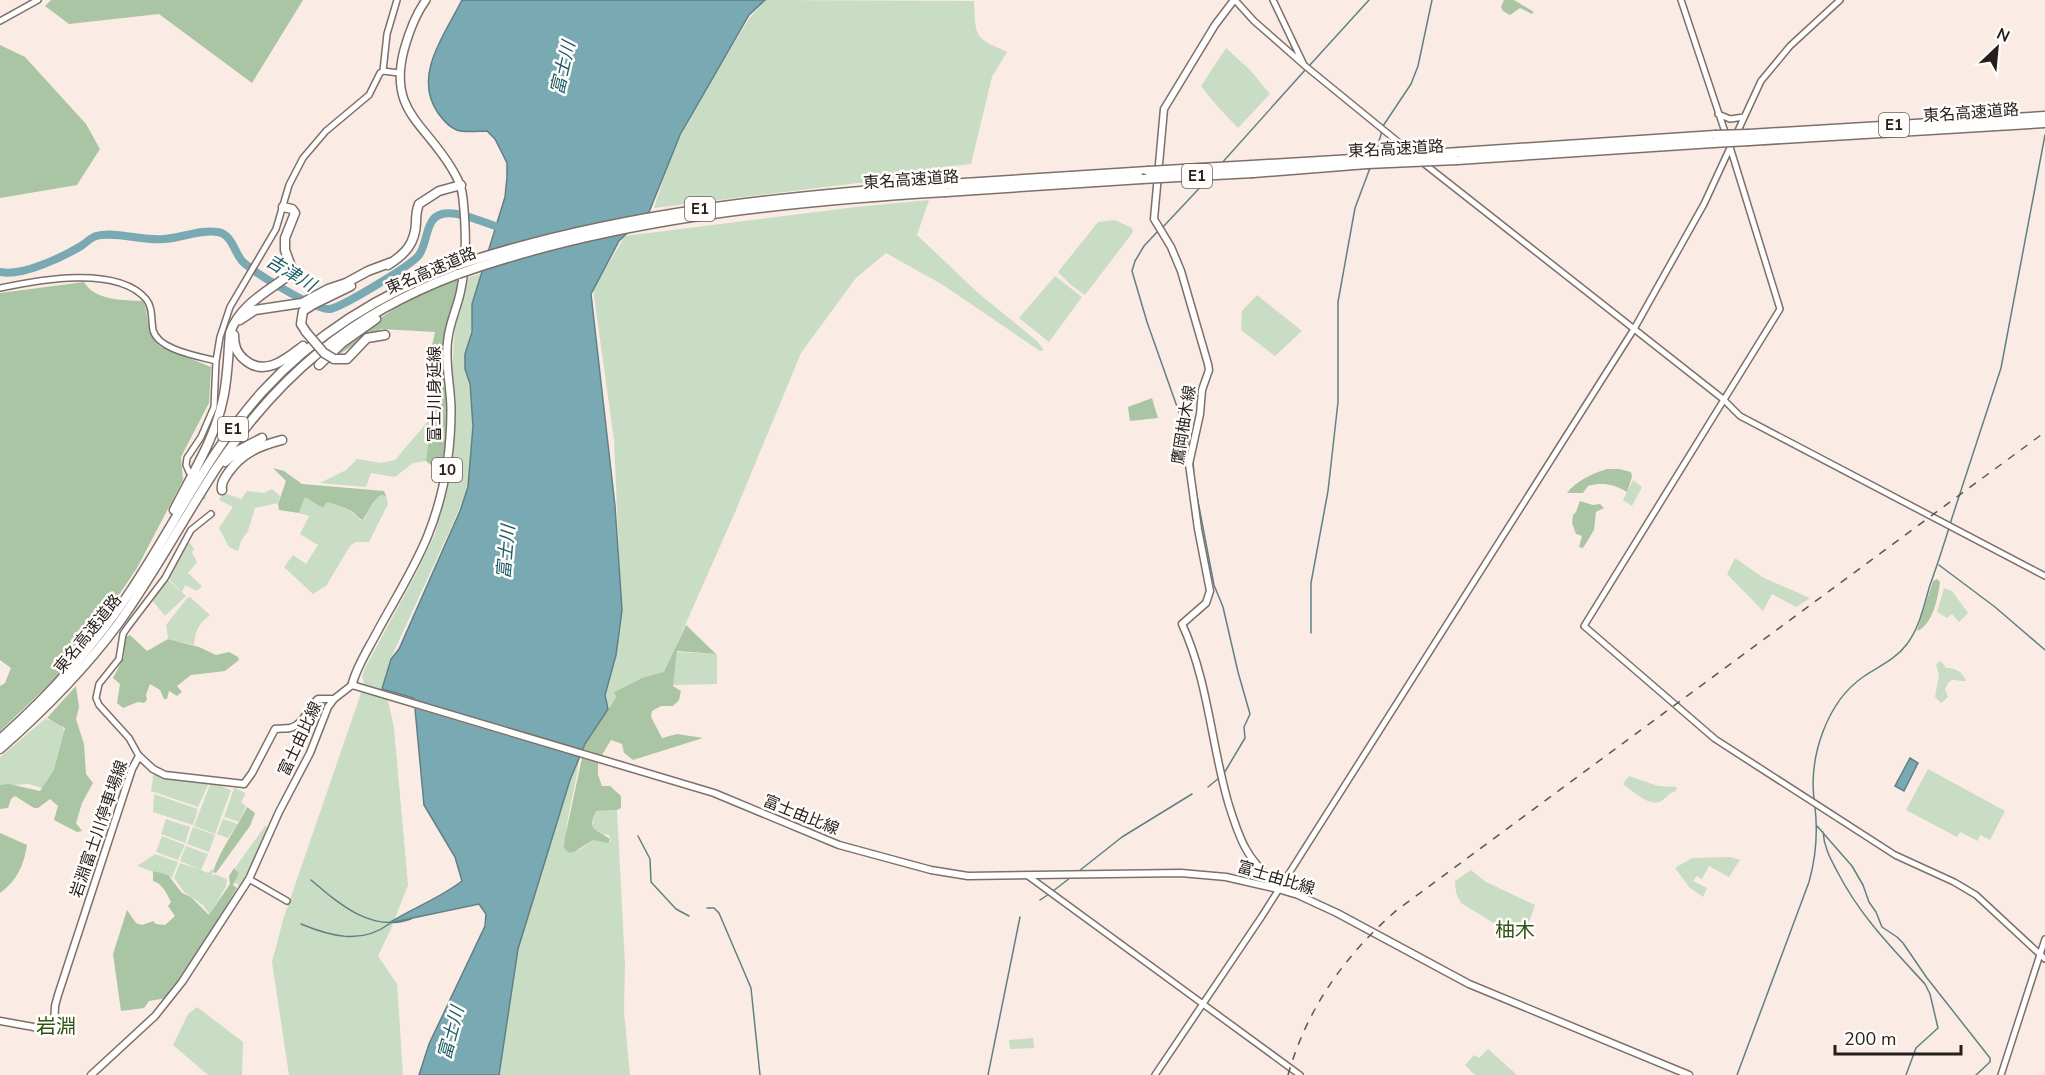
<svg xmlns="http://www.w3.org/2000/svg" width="2045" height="1075" viewBox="0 0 2045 1075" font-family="'Nunito Sans','Noto Sans JP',sans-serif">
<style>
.green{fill:#c9dcc4}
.forest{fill:#aac5a3}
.water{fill:#79aab4;stroke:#608086;stroke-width:1.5}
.pier{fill:#faece4}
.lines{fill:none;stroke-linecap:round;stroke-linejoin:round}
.stream{stroke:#608086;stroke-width:1.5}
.river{stroke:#79aab4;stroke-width:8}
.tertiary-tunnel{stroke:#cfc3bc;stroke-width:5;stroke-dasharray:5 2.5;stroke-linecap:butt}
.tertiary-casing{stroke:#7d7069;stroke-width:8}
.secondary-casing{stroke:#7d7069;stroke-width:9}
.primary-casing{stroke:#7d7069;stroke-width:10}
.motorway-casing{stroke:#7d7069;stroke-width:11}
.tertiary{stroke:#fff;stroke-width:5}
.secondary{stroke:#fff;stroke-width:6}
.primary{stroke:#fff;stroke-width:7}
.motorway{stroke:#fff;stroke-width:8}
.rail{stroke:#5d5652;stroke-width:1.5;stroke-dasharray:8 8;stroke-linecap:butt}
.motorway-bridge-casing{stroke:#7d7069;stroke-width:11;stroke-linecap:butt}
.motorway-bridge{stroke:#fff;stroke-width:8}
.labels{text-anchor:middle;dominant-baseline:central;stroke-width:5;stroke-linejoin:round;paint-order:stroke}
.shield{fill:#fffcfa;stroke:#66615f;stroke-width:1.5}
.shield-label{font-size:15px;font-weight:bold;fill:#241f1c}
.street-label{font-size:16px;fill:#241f1c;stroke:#fffcfa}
.water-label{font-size:18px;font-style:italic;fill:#185d68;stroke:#fffcfa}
.quarter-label{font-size:20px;fill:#2f5417;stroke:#fffcfa}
</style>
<rect width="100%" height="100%" fill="#faece4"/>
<path class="green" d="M765 0 974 1C976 37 973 37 1007 52L992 77 971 164 943 167 937 178 858 183 654 208 672 152 712 79 749 19Z
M1226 48 1251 71 1270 94 1238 128 1218 107 1201 86Z
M929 200 917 235 977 292 1037 341 1044 350 1040 351 943 285 886 253 856 278 801 353 736 510 664 673 640 679 614 692 616 697 607 710 605 695 615 661 621 601 614 440 593 289 625 236 856 207Z
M1115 220 1132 228 1133 232 1085 295 1071 285 1058 272 1098 222Z
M480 274 479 283 472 301 471 330 465 355 473 422 468 487 454 521 389 662 382 689 388 701 394 728 408 885 390 931 378 956 397 984 403 1075H289L272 962 283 920 359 699 364 682 362 677 365 668 417 572 435 534 448 486 454 452 456 400 452 375 455 324 469 277Z
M1055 276 1082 297 1049 342 1019 318Z
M1257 295 1302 331 1275 356 1241 330 1242 311Z
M429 420 432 423 426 461 413 463 395 477 371 473 366 487 320 483 346 470 357 459 381 463 395 460Z
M1633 480 1642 487 1632 506 1623 500Z
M272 489 280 496 278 503 255 508 248 531 241 541 238 551 229 547 219 528 233 507 219 500 224 493 241 499 247 491 264 493Z
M382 495 386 496 388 504 369 542H356L350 546 326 586 313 594 284 567 293 555 306 564 318 545 300 534 309 516 299 513 305 497C324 500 347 504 360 520H364L372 502Z
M190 543 194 549 192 552 197 562 188 573 202 586 197 591 185 585 182 592 167 577 186 544Z
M1735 558 1762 577 1810 598 1796 607 1772 594 1763 611 1727 574Z
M166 578 186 596 165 616 151 599Z
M1944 588 1952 591 1968 613 1959 622 1952 614 1947 618 1937 612Z
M190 597 210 615C199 623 195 631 194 645L168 639 166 625 187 598Z
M677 652 717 654V684L673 685Z
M1941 661 1946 668C1956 668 1963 672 1966 681 1955 682 1952 674 1945 689L1948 697 1941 703 1935 697 1939 675 1936 664Z
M45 719 60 723 65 732 56 770 44 789 29 784 0 786V757Z
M579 759C576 789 565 818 565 848L570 853 581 849 593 840 611 841 609 835 596 833 593 826 594 811 617 810 625 964 624 1011 630 1075H495L508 995 541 846Z
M1928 769 2005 811 1990 840 1980 835 1978 841 1960 832 1957 837 1906 810Z
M154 772 164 777 209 783 198 807 151 791Z
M1629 776 1658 786 1677 787 1676 791C1668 793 1665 800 1659 802 1646 805 1633 791 1623 784Z
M211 782 231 790 215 834 194 826Z
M234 788 246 793 241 802 246 806 239 822 224 817Z
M154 794 198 809 193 825 153 812Z
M166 819 190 827 185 843 161 834Z
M223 819 238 824 228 838 217 834Z
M265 826 270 828 240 886 234 882 239 873 235 868Z
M193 827 215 835 209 852 187 844Z
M162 836 185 845 178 860 156 852Z
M186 846 208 854 201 870 208 873 213 868 212 878 214 874 227 879 226 886 210 915 203 905 184 892 174 878 180 863 199 869 180 861Z
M155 854 178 862 172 878 137 866Z
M1730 857 1740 860 1729 877 1709 866 1702 879 1697 876 1693 881 1707 888 1703 897 1689 887 1675 868 1692 858Z
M1471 870 1486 882 1535 905 1529 922 1518 938 1461 903 1456 893 1455 881Z
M197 1007 243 1042 242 1075H208L173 1045 188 1014Z
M1033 1038 1034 1048 1010 1049 1009 1040Z
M1488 1049 1517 1075H1475L1465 1065 1474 1055 1479 1058Z"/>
<path class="forest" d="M51 0H303L252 83 159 14 69 24 45 6Z
M1504 0H1514L1534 12 1532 14 1520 8 1510 15 1503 11 1501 7Z
M0 45 25 57 86 124 100 149 77 185 0 198Z
M462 279 449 317 446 341 450 423 440 472 426 461 435 393 429 359 435 332 381 329 336 356 337 352C370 323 419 288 462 279Z
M84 282C95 301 123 300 143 301 150 317 145 335 161 347L211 367 209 403 181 457 183 480 137 568 90 638 61 673 0 731V686L5 683 11 668 0 660V293Z
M1152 398 1158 418 1130 421 1128 407Z
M273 468 284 471 302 484 384 491 386 496 381 495 373 502 363 520C357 518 357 514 351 511 344 507 335 504 327 502L323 508 305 497 299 513 279 510 278 504 286 481Z
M1607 469H1619L1631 472 1632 477 1627 492C1613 484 1603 482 1588 486L1583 493H1567C1576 481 1593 473 1607 469Z
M1580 501 1593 505 1600 504 1604 508 1596 512 1594 530 1583 548 1579 547 1582 536 1576 534 1572 523 1573 515 1576 512Z
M1937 579 1940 582C1938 597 1933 625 1917 631L1933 581Z
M686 625 716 654 677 651 673 686 681 691 679 700 673 706H661L652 711 651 717 662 738 677 734 703 738 633 760 624 753 622 744 611 740 602 755 583 749 616 697 614 692 642 678 664 672Z
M130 635 147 651 168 639 199 647 216 655 229 652 238 657 239 660 225 671 191 675 177 686 182 692 177 696 169 691 167 699H164L160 690 150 684 146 695 147 700 144 703 138 702 123 708 117 703 120 684 113 678 124 657 125 637Z
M76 686 79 707 76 719 84 744 86 774 93 783 82 803 76 823 82 831 77 832 54 820 58 806 50 799 38 808H34L15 796 11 799 8 808 0 809V785L9 784 40 791 54 770 65 728 47 718Z
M582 758 598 763V775L602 786H610L621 796V808L617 810 596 811C586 832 598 830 610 839L608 843 593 840 574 852 569 853 564 848 565 837Z
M247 807 255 813 250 826 216 873 213 872C220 849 236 830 247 807Z
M0 833 27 845C24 865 17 881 0 893Z
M234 868 239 873 233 885 237 888 196 956 167 998 149 1001 144 1008 121 1011 113 954 127 910 136 923 142 925 153 921 156 924 165 925 175 916 168 906 171 902C167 894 162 883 153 881V871L168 875 182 893 191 897 209 915 230 884 229 876Z"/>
<path class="water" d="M462 0H765L749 15 680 135 649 212 619 241 591 294 615 506 622 610 616 655 605 695 608 709 585 744 570 780 518 949 499 1075H419L429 1044 485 926 486 914 479 904 389 923C413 908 440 898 462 881L455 857 424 805 414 698 382 689 391 659 399 649 460 511 468 487 473 426 470 384 465 369V354L472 332V304L505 197 507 177V163L495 139 487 131C461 132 454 135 438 113 412 76 445 34 462 0Z
M1910 758 1918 763 1904 791 1895 786Z"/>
<path class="pier" d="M379 689 585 751 583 758 444 717 411 707V700L379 690Z"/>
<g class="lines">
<path class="stream" d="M1309 66 1369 0
M1383 126 1411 84 1418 66 1432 0
M1375 155 1382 131
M1221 164 1306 69
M1162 228 1208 179
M1158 231 1144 246 1135 261 1132 271 1147 322 1181 418 1189 448
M1193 459 1194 478
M1196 491 1214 585 1223 607 1238 672 1250 714 1244 727 1245 738 1223 775
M1950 524 2001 368 2045 135
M1939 565 1995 607 2045 650
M1311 633V583L1328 491 1338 402V302L1355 208 1370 168
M1208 787 1219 778
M1814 799C1809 756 1827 702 1863 677 1879 666 1895 660 1907 644 1920 627 1924 605 1930 585 1937 566 1943 547 1949 528
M1817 826 1852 866 1863 885 1869 902 1876 912 1882 927 1897 937 1903 943 1927 978 1990 1058V1062L1976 1075
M1823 832C1824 847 1830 858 1837 871 1860 916 1891 947 1925 984L1930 994 1938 1028 1916 1048 1906 1075
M638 836 650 859 651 882 676 909 689 916
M1079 871 1122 837 1192 794
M311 880C339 904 372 933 411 919
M1053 891 1070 878
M1040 900 1049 894
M707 908H714L719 913 751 988 760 1075
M301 924C330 936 361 945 389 924
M988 1075 1020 917
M1737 1075 1809 882C1816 857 1818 833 1815 807"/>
<path class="river" d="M0 272C21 277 63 257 81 246 86 243 90 238 96 236 115 231 143 241 164 239 182 238 200 229 218 232 233 235 234 253 243 262 255 273 316 311 330 309 342 307 412 265 419 255 428 243 425 218 442 214 459 210 487 224 504 229"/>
<path class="tertiary-tunnel" d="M194 482 205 502"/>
<g class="tertiary-casing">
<path id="tertiary" d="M1235 0 1254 21 1303 64
M1273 0 1304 65 1413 154
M1681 0 1726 135
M0 21 38 0
M383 71 387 34 397 0
M1718 114 1730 119 1744 117
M1730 147 1780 309 1584 626 1715 739 1895 855 1954 882 1976 895 2045 959
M1422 162 1723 399 1740 416 2045 576
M0 288C38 280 117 265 146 299 153 307 151 319 153 330 158 350 198 356 216 361
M189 472 186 465 187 458 201 437 214 407 216 361 220 337 230 307 276 229 289 185 303 158 326 131 369 95 380 73 383 71 399 73
M139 756 129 738 99 705 96 698 99 684 119 659 123 634 127 628 165 578 191 530 211 514
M1028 876 1300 1075
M249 879 287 901
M1155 1075 1262 916 1634 329 1704 204 1761 81 1790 46 1840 0
M2001 1075 2045 939"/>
</g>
<g class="secondary-casing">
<path id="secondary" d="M1234 0 1215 25 1164 109 1154 219 1171 247 1181 271 1208 364 1209 370 1202 390 1200 414 1189 464 1198 529 1210 591 1206 603 1182 624C1208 680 1211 743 1228 802 1233 818 1238 835 1246 849 1254 864 1267 876 1278 888
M0 1021 50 1030 54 1028 55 1006 58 995 132 769 139 756 153 769 165 775 244 784 252 773 275 729C280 728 285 729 290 728 305 724 307 708 318 699H334
M91 1075 155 1016 182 982 249 879 279 812 310 753 328 707 334 699 352 685 714 793 839 845 931 870 968 876 1181 873 1226 877 1278 889 1298 895 1337 913 1469 984 1689 1075"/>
</g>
<g class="primary-casing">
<path id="primary" d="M352 685C356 668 367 651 375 636 393 602 414 570 428 535 444 495 451 453 451 410 451 386 444 362 448 338 450 321 458 306 461 289 467 260 466 228 463 199 462 187 458 179 452 169 425 123 388 111 404 50 409 32 415 15 426 0"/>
</g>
<g class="motorway-casing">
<path id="motorway" d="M1749 134 2045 116
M1749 141 2045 123
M1459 152 1715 135
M1457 160 1713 143
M1252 165 1369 158
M1253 173 1367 164
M948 184 1148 171
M946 192 1142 179
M388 265C405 254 415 244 416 223 416 217 416 211 419 204L439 191 461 185
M240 320 255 310 302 303 328 289 346 283 368 271 392 262
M306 332 301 324 303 311 314 304 351 286
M234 335C234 345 236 353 245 360 265 377 286 359 303 346
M334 359H347L367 338 385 335
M319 365 342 343 376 319
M225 462 239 450 262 438
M222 490C221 483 224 479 228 473 242 453 259 446 282 440
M174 510C192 474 215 439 223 399 228 377 228 355 230 333 239 306 266 292 288 276L292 269 285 250V238L295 213 292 209 283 207
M0 739C50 695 95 645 132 589 175 524 209 451 262 392 316 333 383 292 458 265
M0 749C43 711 84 670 118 624 154 574 182 521 215 470 278 375 351 314 458 274"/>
</g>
<use href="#tertiary" class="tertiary"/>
<use href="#secondary" class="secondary"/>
<use href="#primary" class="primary"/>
<use href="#motorway" class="motorway"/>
<path class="rail" d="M1288 1075C1307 1008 1345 955 1397 910L2045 432"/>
<g class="motorway-bridge-casing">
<path id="motorway-bridge" d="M1715 135 1749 134
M1713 143 1749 141
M1369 158 1459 152
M1367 164 1457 160
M1148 171 1252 165
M1142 179 1253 173
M458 265C617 212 783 196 948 184
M458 274C614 219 781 202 946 192
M306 332 324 353 334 359"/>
</g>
<use href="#motorway-bridge" class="motorway-bridge"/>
</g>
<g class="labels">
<g class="shield">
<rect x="1879" y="113" width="30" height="24" rx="4.5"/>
<rect x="1182" y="164" width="30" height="24" rx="4.5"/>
<rect x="685" y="197" width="30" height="24" rx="4.5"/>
<rect x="218" y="417" width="30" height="24" rx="4.5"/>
<rect x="432" y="458" width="30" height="24" rx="4.5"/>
</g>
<g class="shield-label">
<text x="1894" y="125">E1</text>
<text x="1197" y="176">E1</text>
<text x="700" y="209">E1</text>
<text x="233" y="429">E1</text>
<text x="447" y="470">10</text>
</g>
<g class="street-label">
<text transform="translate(1971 113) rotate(-4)">東名高速道路</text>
<text transform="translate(1396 149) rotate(-3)">東名高速道路</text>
<text transform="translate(911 180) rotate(-4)">東名高速道路</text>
<text transform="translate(431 271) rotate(-23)">東名高速道路</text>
<text transform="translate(435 394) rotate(-90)">富士川身延線</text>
<text transform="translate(1184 425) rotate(-81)">鷹岡柚木線</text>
<text transform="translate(88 634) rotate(-51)">東名高速道路</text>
<text transform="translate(300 739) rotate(-65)">富士由比線</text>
<text transform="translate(801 815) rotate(22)">富士由比線</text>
<text transform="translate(99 829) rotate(-71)">岩淵富士川停車場線</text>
<text transform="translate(1276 878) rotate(17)">富士由比線</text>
</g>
<g class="water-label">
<text transform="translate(563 68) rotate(-77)">富士川</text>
<text transform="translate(291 273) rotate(31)">吉津川</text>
<text transform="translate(506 552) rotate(-85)">富士川</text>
<text transform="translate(451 1033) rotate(-75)">富士川</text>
</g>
<g class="quarter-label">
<text x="1515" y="930">柚木</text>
<text x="56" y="1026">岩淵</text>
</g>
</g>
<g transform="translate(1997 48) rotate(26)" stroke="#fffcfa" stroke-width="4.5" paint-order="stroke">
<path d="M0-4.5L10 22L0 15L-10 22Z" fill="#241f1c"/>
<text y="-9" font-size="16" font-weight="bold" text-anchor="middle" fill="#241f1c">N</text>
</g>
<path d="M1835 1045v9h126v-9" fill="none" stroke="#241f1c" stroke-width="3"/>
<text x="1844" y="1045" font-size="18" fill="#241f1c" stroke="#fffcfa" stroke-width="4.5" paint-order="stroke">200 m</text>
</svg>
